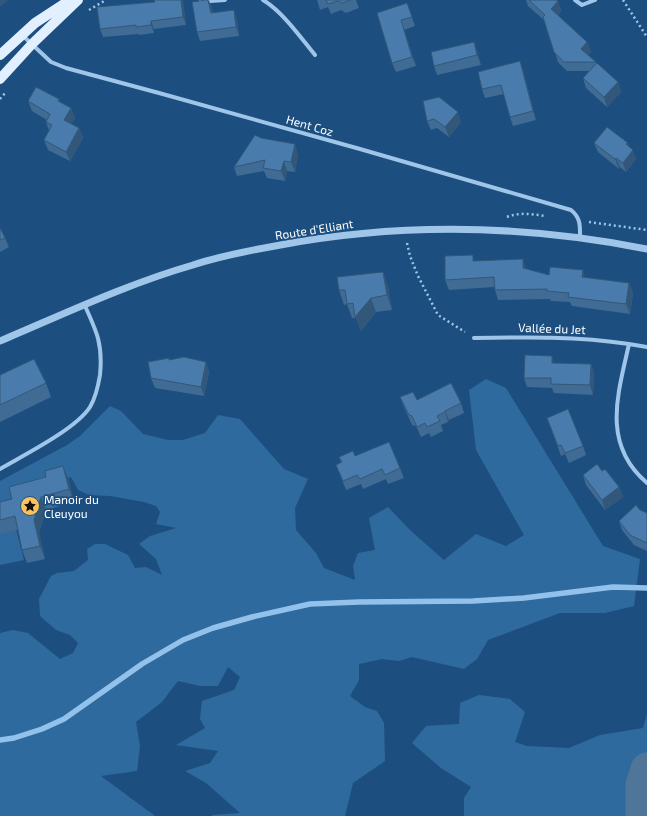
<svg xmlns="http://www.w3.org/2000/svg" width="647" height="816" viewBox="0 0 647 816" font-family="'Exo 2',sans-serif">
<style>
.green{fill:#2f6a9e}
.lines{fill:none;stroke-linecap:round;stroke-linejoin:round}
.stream{stroke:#92c2eb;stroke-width:5.5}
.river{stroke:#4f7599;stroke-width:33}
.path{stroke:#9fc6e9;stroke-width:2.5;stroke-dasharray:2 3;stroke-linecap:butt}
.minor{stroke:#9fc6e9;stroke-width:4}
.tertiary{stroke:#9fc6e9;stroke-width:7}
.primary{stroke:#e2effe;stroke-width:10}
.wall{fill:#3f6b94}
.shaded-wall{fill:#335778}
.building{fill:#497cac;stroke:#335778}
.labels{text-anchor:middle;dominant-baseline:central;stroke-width:3.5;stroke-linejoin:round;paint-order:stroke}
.street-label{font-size:12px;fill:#fff;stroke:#1c4f80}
.poi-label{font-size:12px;fill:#fff;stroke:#1c4f80;text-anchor:start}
</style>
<rect width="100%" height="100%" fill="#1c4f80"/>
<path class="green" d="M486 379 506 388 603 546 640 559 634 606 605 613H560L488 640 477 659 464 669 412 657 399 661 382 659 359 664V680L350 696 365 707 377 711 384 723 385 761 353 783 345 816H212V815L240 813 206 783 185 771 210 763 218 751 176 745 205 728 200 719 202 701 234 690 240 677 228 667 218 686H200L178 681 162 702 136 722 140 746 137 771 101 776 155 816H0V633L13 630 28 633 60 659 73 653 78 643 70 635 56 630 40 616 39 599 51 576 57 573 74 571 88 560 87 549 95 544H105L128 555 135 568 146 567 162 575 156 559 139 544 150 536 176 528 156 524 160 512 156 506 144 502 110 496 89 495 78 490 71 477 11 499 10 509 0 512V481L67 445 80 436 110 406 121 411 143 434 168 440H183L205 433 218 415 240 419 284 469 308 479 295 508 296 530 316 553 324 568 355 580 353 566 358 553 375 550 369 518 388 507 411 531 444 560 476 534 506 546 524 535 476 450 469 390Z
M15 526 24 560 0 565V529Z
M479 695 510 699 525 712 515 742 527 746 569 748 600 735 643 728 647 714V816H464V798L471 787 441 768 412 743 426 726 459 724 460 703Z"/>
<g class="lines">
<path class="stream" d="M0 740 14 738 42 729 64 719 142 664 183 640 213 628 252 617 310 604 359 602 473 601 524 598 613 587 647 588"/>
<path class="river" d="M642 816V785L647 769"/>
<path class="path" d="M623 0 647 37
M89 10 106 0
M0 99 6 92
M507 217C519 212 532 214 545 216
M589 222 647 230
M407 243 410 256 418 276 438 315 465 332"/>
<path class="minor" d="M201 0 210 1 225 0
M263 0C282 11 301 38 315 55
M575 0 582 5 595 0
M22 35 51 62 66 68 159 93 360 149 571 210C581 218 580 226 580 238
M474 338C526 337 577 336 629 344
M647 347 629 344C618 394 601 444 647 483
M0 469C24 455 76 429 90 407 96 397 98 387 100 375 103 345 97 332 85 306"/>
<path class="tertiary" d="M0 341C64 314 127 284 193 265 220 256 247 251 275 246 400 222 521 224 647 249"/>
<path class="primary" d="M0 55 35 23 70 0
M0 79 32 44 78 0"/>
</g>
<path class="wall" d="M209 0 212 9 213 13 237 20 239 36 200 41 197 32Z
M317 0H356L359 8 346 13 341 10 331 14 328 7 320 10Z
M526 0H556L558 1 561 11 558 15 587 42 591 52 588 55 596 62V64L618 82 621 92 607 107 586 88 583 78 589 71H567L558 62 545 21 528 6Z
M183 2 186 25 154 29V33L139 35V34L103 37 100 29Z
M407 3 415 26 404 30 416 66 396 72 392 63 377 13Z
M474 42 477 51 481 65 437 75 434 66Z
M523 70 536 120 513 126 510 117 504 94 485 98 482 89Z
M439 97 461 122 449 137 437 128 431 130 427 121Z
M59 99 60 102 71 108 75 118 71 124 79 128 83 138 70 161 48 150 44 140 49 131 46 122 47 120 32 111 28 101Z
M261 138 298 154 295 172 287 171 285 181 267 178 264 171 237 176 234 167Z
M594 143 629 147 636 159 626 172 620 167 619 169 598 152Z
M0 228 5 238 9 247 0 252Z
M475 261 526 269 549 275 585 278 629 283 633 293 630 314 572 306 570 302 551 301 550 299 498 300 495 290 494 287 449 290 445 280Z
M388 286 392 310 376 312 361 331 356 318H352L347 304 344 305 339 290Z
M169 360 206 362 209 372 204 396 155 388 151 378Z
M554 363 591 364 594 374 593 395 554 393 552 388 527 387 524 378Z
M0 375 46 383 51 397 0 422Z
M400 397 417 400 461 403 464 413 449 420 448 422 441 425 443 431 431 437 429 433 421 437 416 426 412 425 404 407Z
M547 418 583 446 586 455 569 463 565 454 561 456Z
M355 456 400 468 404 478 388 484 386 479 363 489 361 484 346 490 336 465 341 462 339 457Z
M602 471 619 487 623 497 605 510 586 485 583 475Z
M68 478 74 502 46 510 39 533 45 559 27 563 22 550 18 530 0 534V502L12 499Z
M640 510 647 513V551L634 545 622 530 619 521Z"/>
<path class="shaded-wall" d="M0 0H8L0 7Z
M181 0H183V2L186 25 183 17Z
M208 0 212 9 214 23 211 13Z
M558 1 561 11 554 18 551 9Z
M234 10 237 20 239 36 236 27Z
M401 20 404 30 416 66 412 57Z
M151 21 154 29V33L151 25Z
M474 42 477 51 481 65 477 55Z
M587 42 591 52 585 58 581 49Z
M520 61 523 70 536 120 533 111Z
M618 82 621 92 607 107 604 97Z
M71 108 75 118 68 130 64 120Z
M458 112 461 122 449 137 445 127Z
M79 128 83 138 70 161 66 152Z
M628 143 631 152 633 150 636 159 626 172 623 163 626 144Z
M295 144 298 154 295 172 291 162Z
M616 158 620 167 619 169 615 159Z
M284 161 287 171 285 181 281 171Z
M523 259 526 269 523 268Z
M583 270 586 280 582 277Z
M383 272 388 286 392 310 387 295Z
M629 283 633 293 630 314 626 304Z
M371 298 376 312 361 331 355 317Z
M552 356 555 366 552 363Z
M206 362 209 372 204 396 201 387Z
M591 364 594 374 593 395 590 385Z
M445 411 449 420 448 422 445 412Z
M63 466 68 478 74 502 69 489Z
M619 487 623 497 605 510 602 500Z
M41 497 46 510 39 533 45 559 40 546 34 520Z"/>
<path class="building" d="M154 0H181L183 17 151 21V25L136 27V25L100 29 97 7 155 2Z
M206 0H208L211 13 234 10 236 27 197 32 192 2Z
M326 0H351L343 3 338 1 328 4Z
M529 0H556L558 1 551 9 587 42 581 49 596 62H564L554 52 543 17 545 15Z
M407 3 412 17 401 20 412 57 392 63 377 13Z
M474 42 477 55 434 66 431 52Z
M520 61 533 111 510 117 501 85 482 89 478 72Z
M597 63 618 82 604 97 583 78Z
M36 87 59 99 58 101 71 108 64 120 79 128 66 152 44 140 52 125 46 122 50 114 28 101Z
M439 97 458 112 445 127 434 119 427 121 423 101Z
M607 127 628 143 626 144 633 150 623 163 616 158 615 159 594 143Z
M255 135 261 138 295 144 291 162 284 161 281 171 263 168 265 160 234 167Z
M0 228 5 238 0 240Z
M473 255V261L523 259V268L549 275 550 267 583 270 582 277 629 283 626 304 568 297 569 293 547 291V289L495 290 494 277 445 280V256Z
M383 272 387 295 371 298 355 317 353 303 347 304 345 290H339L337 277Z
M525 355 552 356V363L591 364 590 385 551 384V378H524Z
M184 357 206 362 201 387 151 378 148 362 169 358V360Z
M34 359 46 383 0 405V375Z
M451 383 461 403 445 411V412L437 416 440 421 427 427 425 423 417 427 412 416 409 415 400 397 413 392 417 400Z
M568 409 583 446 565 453 561 445 558 446 547 418Z
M389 442 400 468 385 475 382 469 360 479 357 475 343 481 336 465 342 462 339 457 353 451 355 456Z
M597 464 602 471 605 469 619 487 602 500 583 475Z
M63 466 69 489 41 497 34 520 40 546 22 550 15 516 0 520V502L12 499 9 487 46 477 45 471Z
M636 505 640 510 647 513V543L630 535 619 521Z"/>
<defs>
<g id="sight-disc" transform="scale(1)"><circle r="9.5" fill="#fac15d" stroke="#1c4f80"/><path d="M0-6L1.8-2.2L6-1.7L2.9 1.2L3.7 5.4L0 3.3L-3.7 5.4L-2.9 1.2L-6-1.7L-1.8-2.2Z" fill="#111"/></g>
</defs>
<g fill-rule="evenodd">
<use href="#sight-disc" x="30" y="506"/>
</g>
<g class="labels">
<g class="street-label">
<text transform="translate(310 125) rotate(16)">Hent Coz</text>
<text transform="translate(314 229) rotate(-9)">Route d'Elliant</text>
<text transform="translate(552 328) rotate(2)">Vallée du Jet</text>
</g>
<g class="poi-label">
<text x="44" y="499">Manoir du<tspan x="44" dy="14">Cleuyou</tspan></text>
</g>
</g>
</svg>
